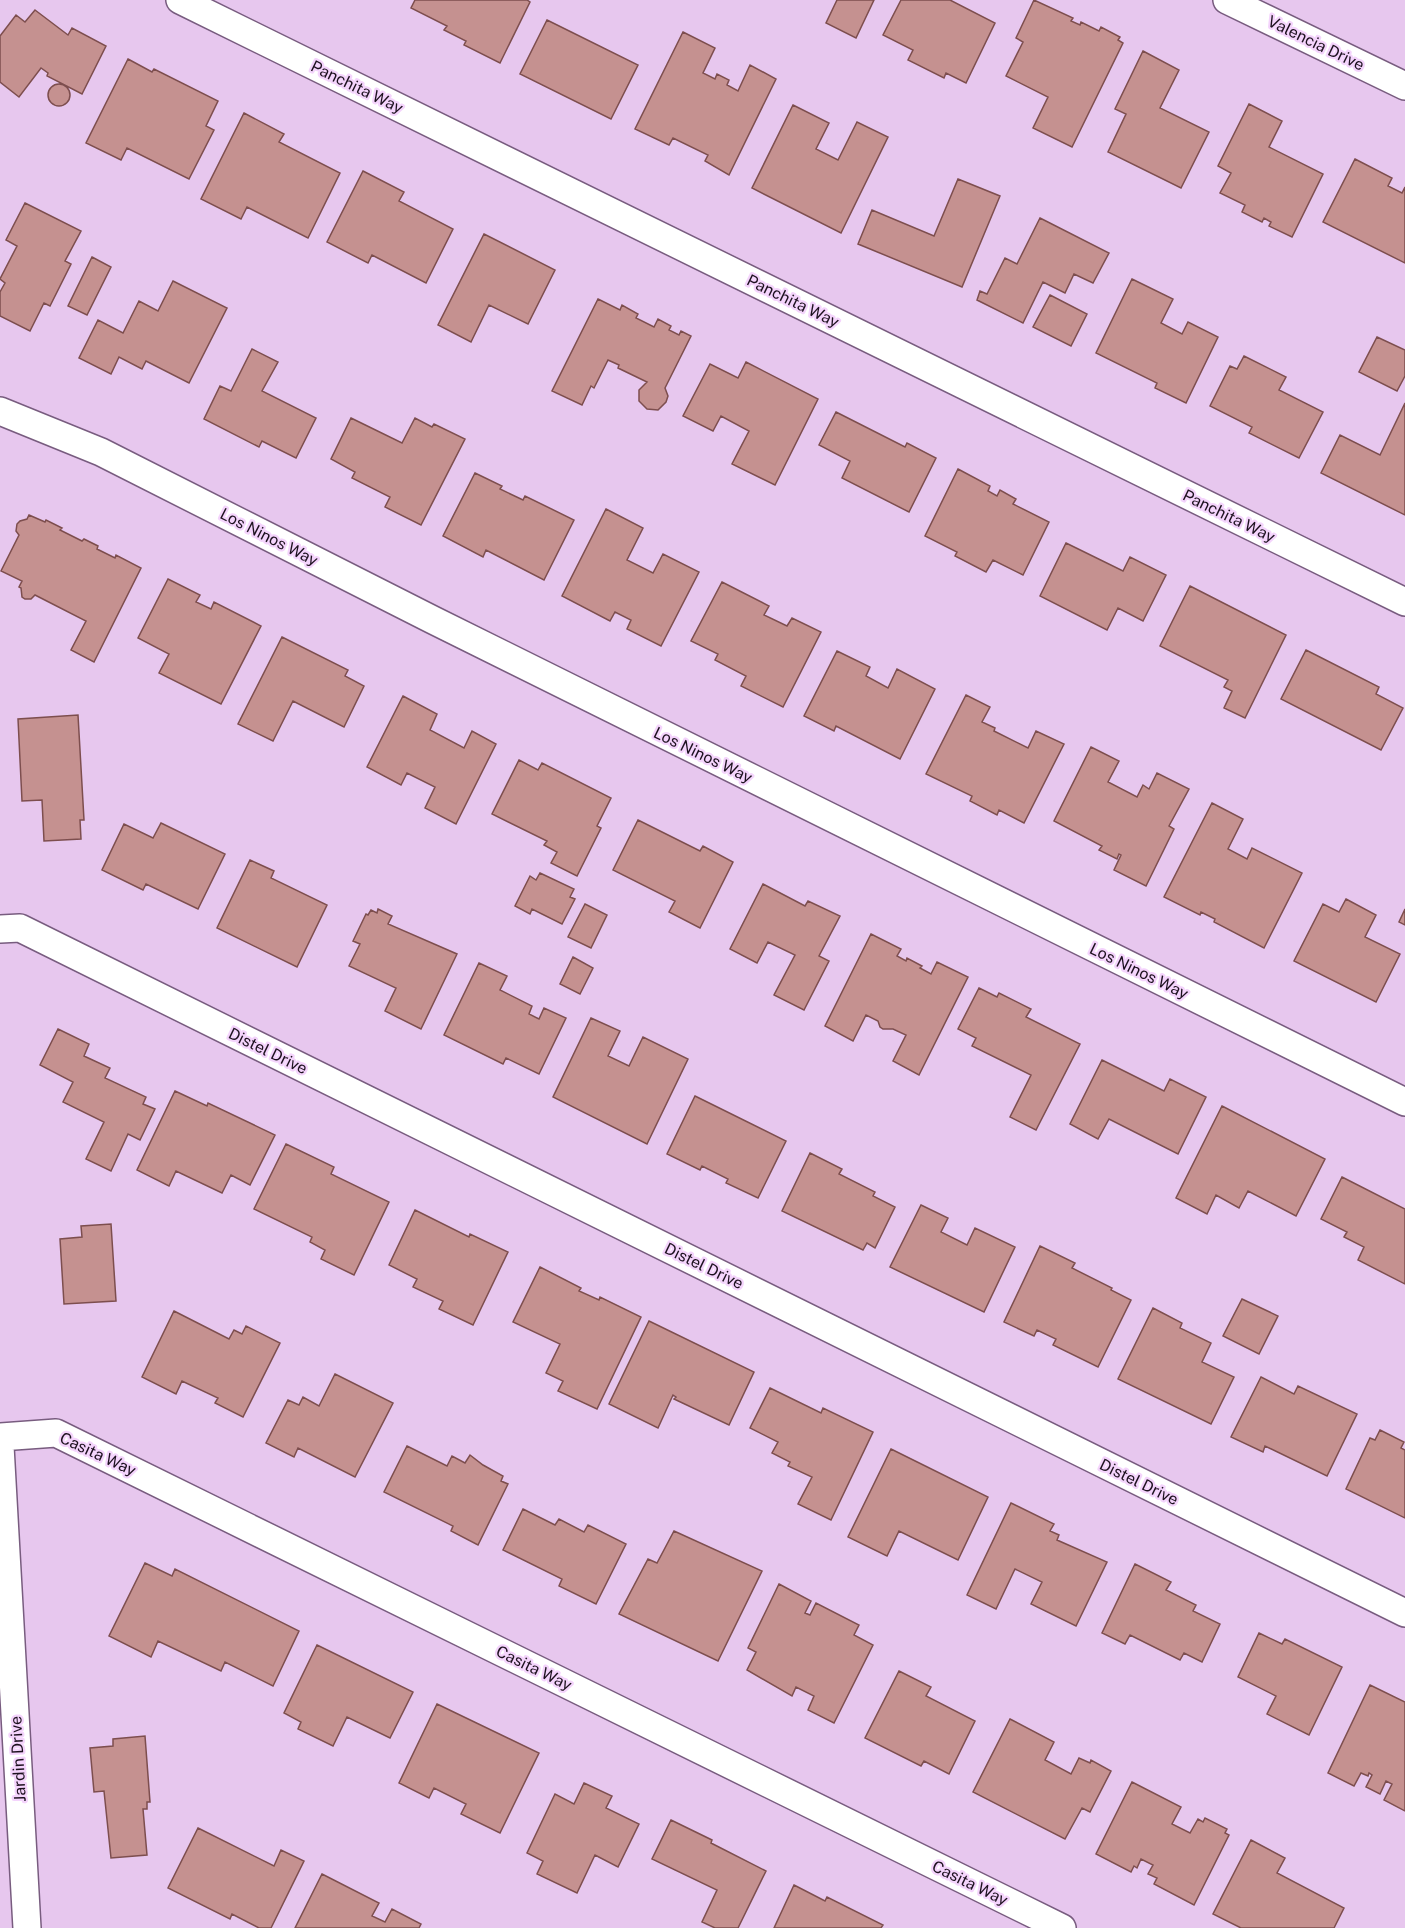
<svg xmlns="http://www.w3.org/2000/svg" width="1405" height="1928" viewBox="0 0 1405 1928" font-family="'Public Sans',sans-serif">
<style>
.building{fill:#c59190;stroke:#7d4e4e;stroke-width:1.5}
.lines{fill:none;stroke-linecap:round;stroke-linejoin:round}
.street-casing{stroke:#785c7f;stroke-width:30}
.street{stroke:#fff;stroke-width:27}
.labels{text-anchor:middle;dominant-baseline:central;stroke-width:4.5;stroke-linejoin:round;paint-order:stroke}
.street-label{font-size:16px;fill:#1d111f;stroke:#f4d4fc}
</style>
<rect width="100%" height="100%" fill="#e7c7ee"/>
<path class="building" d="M415 0H527L530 2 500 63 464 45 466 41 444 30 447 26 411 8Z
M837 0H874L856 38 826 23Z
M901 0H950L995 23 966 83 946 73 944 78 908 60 913 50 883 35Z
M1034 0 1073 18 1071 21 1080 25 1081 22 1099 31 1101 27 1120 37 1118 40 1123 43 1072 147 1033 128 1048 97 1006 76 1023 42 1016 38Z
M35 10 68 35 72 28 106 46 82 94 47 76 48 73 41 68 19 97 0 82V36L16 15 25 22Z
M547 20 638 65 611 119 520 74Z
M683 32 715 48 703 73 715 79 717 74 729 80 727 85 738 91 750 65 776 79 729 175 705 161 708 155 673 138 669 145 635 129Z
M1143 51 1179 70 1160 108 1209 132 1181 188 1108 152 1126 114 1115 109Z
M128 59 152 72 154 69 218 101 206 126 214 130 189 179 127 148 121 160 86 143Z
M48 95a11 11 0 1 1 22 0a11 11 0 1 1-22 0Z
M1249 104 1282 121 1269 147 1323 174 1292 237 1269 226 1271 222 1264 218 1262 222 1242 212 1245 205 1220 193 1231 173 1218 166Z
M793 105 829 123 816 149 838 160 857 122 888 137 841 233 752 188Z
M244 113 284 134 279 142 340 173 308 238 247 207 241 219 201 199Z
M1355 159 1392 178 1388 186 1402 193 1405 187V263L1323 222Z
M363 171 404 192 399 201 453 229 426 283 372 255 368 263 327 242Z
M958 179 1000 196 962 287 858 244 872 210 934 236Z
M25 203 81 231 65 261 71 264 50 306 44 303 30 331 0 316V292L5 283 0 279 17 246 6 240Z
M1040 218 1109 253 1093 283 1074 274 1065 293 1043 282 1023 323 977 300 980 291 987 294 1005 258 1017 264Z
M484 234 555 270 528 324 489 305 471 342 438 325Z
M92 257 111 267 87 315 68 306Z
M1132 279 1173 299 1161 323 1182 334 1188 322 1218 337 1186 403 1155 388 1157 383 1096 353Z
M173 281 227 308 189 383 146 361 142 369 119 357 111 374 79 358 98 320 123 333 139 301 158 311Z
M1050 295 1087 314 1071 346 1033 327Z
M598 299 620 310 622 305 638 314 636 318 654 327 658 319 671 326 669 330 679 335 681 331 691 336 665 388 668 396 666 402 658 410 647 409 639 401V390L647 382 618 368 619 365 608 360 594 388 591 386 582 405 552 391Z
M1377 337 1405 350V376L1397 391 1359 372Z
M252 349 278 362 262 391 316 418 296 458 262 441 259 447 204 419 220 386 231 391Z
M1244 356 1286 377 1279 390 1323 412 1299 458 1249 433 1252 427 1210 406 1230 366 1237 369Z
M746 362 818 399 775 485 732 464 749 431 721 416 713 431 683 416 710 364 738 378Z
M1405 403V515L1321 473 1340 435 1380 455Z
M836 412 905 447 907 443 936 458 909 512 842 478 850 461 819 445Z
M351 418 402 443 415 418 432 427 434 424 465 439 421 525 385 507 390 497 352 478 355 472 331 459Z
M958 469 990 486 988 491 997 496 1000 490 1016 499 1013 504 1049 522 1023 575 993 560 986 572 955 556 957 552 925 536Z
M475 473 502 486 500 489 523 500 525 496 574 520 544 580 486 550 483 557 443 536Z
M606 509 643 528 627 560 653 573 663 554 699 572 661 646 627 629 631 620 615 612 610 621 562 596Z
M29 515 45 522 46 520 62 528 60 530 82 541 84 539 98 546 97 549 115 558 116 555 141 568 94 662 71 650 86 621 35 595 31 599H25L22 597 21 588 19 587 22 581 1 571 19 535 16 531 17 524 20 521 27 519Z
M1066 543 1123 571 1130 557 1166 575 1143 621 1118 608 1107 630 1040 596Z
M168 579 200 595 196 602 211 609 214 602 261 626 221 704 159 673 169 654 138 638Z
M722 582 769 606 764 615 787 626 792 618 821 632 783 707 741 686 746 676 715 660 718 654 691 641Z
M1190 586 1286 635 1245 718 1224 708 1232 691 1224 687 1228 680 1160 646Z
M282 637 348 670 345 676 364 686 344 727 293 701 273 741 238 724Z
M1306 650 1379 687 1376 694 1403 708 1381 750 1281 699Z
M837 651 870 667 866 676 888 688 897 669 935 689 900 759 836 726 834 731 804 716Z
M966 695 990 707 982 722 995 728 994 731 1028 748 1036 731 1064 744 1024 823 999 810 997 815 970 801 972 796 926 774Z
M403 696 437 714 430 730 464 748 472 731 496 744 456 824 425 808 435 787 407 773 401 785 367 767Z
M78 715 84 820H80L81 839 44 841 42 800 22 801 18 719Z
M1091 747 1119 761 1108 782 1137 797 1143 785 1149 789 1157 773 1189 789 1169 826 1174 829 1146 886 1114 870 1121 855 1119 854 1117 859 1099 850 1102 846 1054 821Z
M519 760 538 770 542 763 611 798 597 826 601 828 577 876 551 863 557 852 544 845 547 841 492 814Z
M1212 803 1243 819 1228 849 1247 859 1252 848 1302 873 1264 948 1214 922 1215 919 1201 912 1200 915 1164 897Z
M638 820 700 851 703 846 733 862 700 928 669 912 675 901 613 870Z
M161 823 225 854 198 909 146 884 143 890 102 870 124 824 153 838Z
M250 860 274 871 271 878 327 905 297 967 217 928Z
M540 873 574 889 570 897 575 899 562 924 532 909 530 914 515 906 530 876 536 880Z
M763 884 805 906 808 901 840 916 819 956 829 961 804 1010 774 995 795 955 768 942 757 963 730 949Z
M1346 899 1376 915 1365 937 1400 954 1376 1002 1294 961 1323 904 1339 912Z
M585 904 607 915 591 948 568 937Z
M378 909 392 916 388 924 457 954 421 1029 385 1011 396 988 349 966 360 944 353 941 366 914 368 915 371 910 377 913Z
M1405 909V925L1399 922Z
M871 934 901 949 897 956 906 961 907 958 922 966 920 968 931 974 937 962 968 977 919 1075 893 1061 906 1035 893 1029H883L880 1027 878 1021 866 1015 853 1041 825 1026Z
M573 957 593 968 580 994 560 984Z
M479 963 507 976 500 990 532 1006 529 1014 539 1019 544 1008 566 1018 539 1074 506 1058 503 1064 444 1035Z
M979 988 997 997 999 993 1031 1009 1026 1017 1080 1044 1036 1130 1010 1117 1031 1075 972 1046 976 1038 958 1029Z
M591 1018 620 1031 608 1056 629 1066 643 1037 688 1059 647 1144 553 1097Z
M58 1029 89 1044 84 1056 110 1068 105 1078 146 1097 143 1104 155 1109 140 1140 128 1134 111 1171 86 1159 104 1122 63 1102 73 1082 40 1065Z
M1102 1060 1164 1091 1170 1079 1206 1097 1178 1154 1109 1119 1098 1139 1070 1124Z
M175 1091 207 1106 208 1103 275 1135 250 1185 231 1175 222 1193 176 1171 169 1186 137 1170Z
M695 1096 786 1141 758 1198 726 1183 728 1179 702 1166 700 1170 667 1154Z
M1222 1106 1325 1159 1296 1216 1248 1191 1239 1208 1216 1195 1207 1214 1176 1198Z
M286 1144 334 1167 331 1174 389 1202 354 1275 321 1259 325 1250 310 1242 312 1237 254 1209Z
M810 1153 842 1169 839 1174 875 1192 873 1196 895 1207 875 1248 867 1243 863 1250 782 1211Z
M1342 1177 1405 1209V1284L1358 1260 1364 1247 1344 1237 1347 1232 1321 1219Z
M921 1205 948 1218 941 1232 967 1245 975 1228 1015 1247 984 1312 890 1267Z
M415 1210 469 1237 470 1234 508 1252 473 1325 439 1309 443 1301 413 1287 417 1279 389 1265Z
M111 1224 116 1301 64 1304 60 1239 82 1237 81 1226Z
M1040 1246 1075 1263 1072 1268 1112 1288 1111 1290 1131 1300 1098 1367 1053 1345 1056 1339 1037 1330 1034 1336 1004 1322Z
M540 1267 581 1288 579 1291 599 1300 600 1297 641 1317 597 1409 558 1391 563 1381 546 1373 560 1344 513 1322Z
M1242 1299 1278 1316 1259 1354 1223 1336Z
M1153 1308 1182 1323 1180 1328 1211 1343 1202 1362 1234 1377 1211 1424 1118 1379Z
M174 1311 229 1339 234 1330 242 1334 246 1326 280 1343 243 1417 215 1403 218 1398 182 1381 176 1394 142 1377Z
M649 1321 754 1372 729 1425 674 1399 676 1397 673 1395 658 1428 609 1404Z
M335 1374 393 1403 355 1477 298 1448 294 1457 266 1443 288 1400 299 1405 303 1397 319 1406Z
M1261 1377 1294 1394 1298 1386 1357 1414 1327 1476 1265 1446 1263 1452 1231 1437Z
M770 1388 821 1413 823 1408 873 1432 831 1520 798 1504 812 1477 788 1466 790 1462 772 1453 778 1442 750 1428Z
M1380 1430 1404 1442 1401 1448 1405 1450V1518L1346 1489 1370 1438 1375 1440Z
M407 1446 447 1466 452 1456 465 1463 470 1455 483 1465 503 1476 501 1481 508 1484 478 1545 451 1531 453 1526 384 1492Z
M891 1449 988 1497 958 1560 899 1531 887 1556 848 1537Z
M1011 1503 1054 1524 1050 1531 1059 1535 1057 1540 1107 1562 1076 1626 1031 1604 1042 1582 1015 1569 996 1609 967 1595Z
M523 1509 555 1525 559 1519 584 1532 588 1525 626 1544 596 1604 559 1586 562 1579 503 1550Z
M674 1531 762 1571 718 1661 619 1614 648 1559 657 1563Z
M145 1563 172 1576 175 1569 299 1631 273 1686 225 1662 221 1671 158 1641 151 1657 109 1636Z
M1135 1564 1171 1582 1166 1590 1196 1605 1193 1611 1220 1624 1202 1662 1184 1653 1180 1660 1130 1635 1125 1644 1102 1633Z
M779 1584 811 1601 805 1613 810 1615 816 1603 859 1625 854 1635 873 1645 834 1723 808 1710 814 1696 796 1687 792 1696 747 1670 756 1652 748 1648Z
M1259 1633 1282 1644 1285 1639 1342 1667 1309 1735 1267 1714 1276 1696 1238 1677Z
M317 1645 413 1692 390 1738 347 1717 333 1746 298 1729 301 1722 284 1713Z
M899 1671 931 1687 926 1696 975 1721 949 1774 924 1761 921 1766 865 1738Z
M1370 1685 1405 1702V1811L1384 1800 1392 1784 1386 1781 1380 1794 1366 1787 1372 1775 1369 1773 1368 1776 1361 1773 1354 1786 1328 1773Z
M437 1704 539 1753 500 1833 461 1814 466 1804 434 1788 429 1798 399 1783Z
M1010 1719 1054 1742 1045 1760 1071 1774 1079 1758 1090 1763 1091 1760 1111 1771 1090 1812 1082 1808 1065 1839 973 1792Z
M145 1736 150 1802H147V1809H143L147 1855 111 1858 104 1791 94 1792 90 1748 113 1746V1739Z
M1132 1782 1181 1807 1172 1824 1190 1833 1198 1819 1203 1822 1205 1818 1227 1829 1225 1833 1229 1835 1194 1905 1154 1884 1157 1878 1148 1874 1153 1865 1141 1859 1137 1868 1134 1866 1131 1872 1096 1854Z
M584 1783 612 1796 606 1808 639 1824 618 1867 595 1855 577 1893 537 1874 543 1861 527 1853 555 1794 574 1804Z
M671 1820 712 1840 711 1843 766 1871 738 1928H715L702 1922 717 1890 652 1859Z
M198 1828 274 1866 281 1850 304 1861 271 1928H259L232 1914 230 1919 168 1888Z
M1251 1840 1285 1858 1277 1873 1344 1908 1334 1928H1241L1213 1914Z
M322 1874 379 1903 372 1916 385 1922 392 1909 421 1924 419 1928H295Z
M794 1885 825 1901 827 1897 883 1925 881 1928H774Z"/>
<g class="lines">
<g class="street-casing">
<path id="street" d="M180 0 1405 602
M1227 0 1405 86
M0 411 101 452 433 620 1405 1102
M0 929 20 928 1405 1613
M0 1437 56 1433 1062 1928
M0 1446 27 1928"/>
</g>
<use href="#street" class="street"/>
</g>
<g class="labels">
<g class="street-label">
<text transform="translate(1316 43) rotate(26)">Valencia Drive</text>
<text transform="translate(357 87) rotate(26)">Panchita Way</text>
<text transform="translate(793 301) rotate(26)">Panchita Way</text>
<text transform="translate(1229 516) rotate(26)">Panchita Way</text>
<text transform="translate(269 537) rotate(27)">Los Ninos Way</text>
<text transform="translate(703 755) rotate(26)">Los Ninos Way</text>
<text transform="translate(1139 971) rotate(26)">Los Ninos Way</text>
<text transform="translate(268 1051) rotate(26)">Distel Drive</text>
<text transform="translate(704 1266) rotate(26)">Distel Drive</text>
<text transform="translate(98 1454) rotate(25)">Casita Way</text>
<text transform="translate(1139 1482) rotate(26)">Distel Drive</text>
<text transform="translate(534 1668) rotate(26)">Casita Way</text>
<text transform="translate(18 1759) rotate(-93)">Jardin Drive</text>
<text transform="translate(970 1883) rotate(26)">Casita Way</text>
</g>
</g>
</svg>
